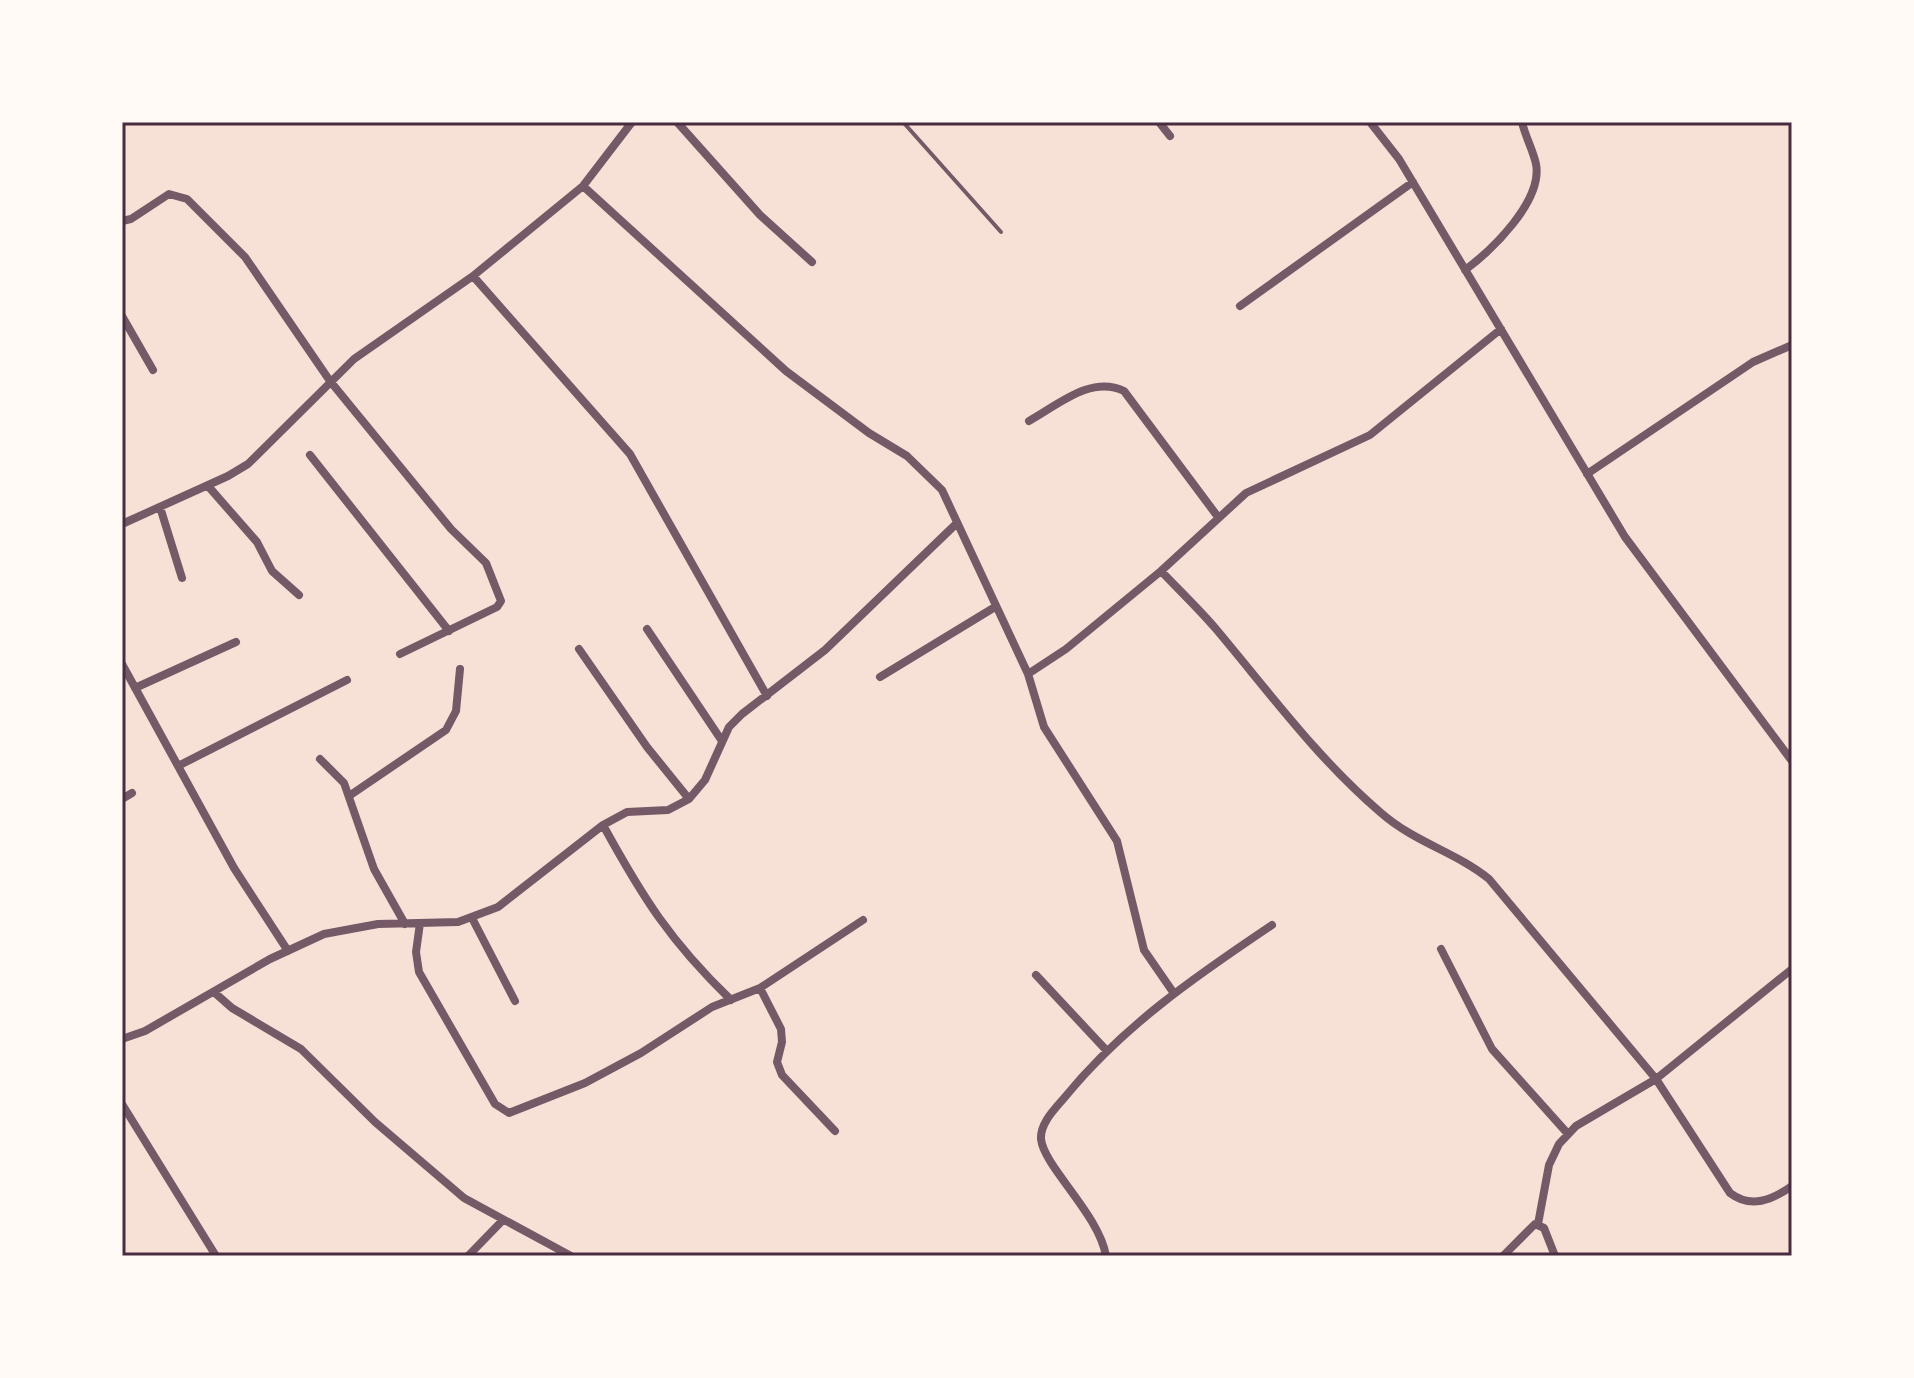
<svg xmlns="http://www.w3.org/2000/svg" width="1914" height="1378" viewBox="0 0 1914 1378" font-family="Roboto,sans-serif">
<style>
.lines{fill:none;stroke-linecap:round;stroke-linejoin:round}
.service{stroke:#755966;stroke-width:4}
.minor{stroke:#755966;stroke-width:8}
.neatline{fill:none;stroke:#4a2c40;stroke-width:3}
</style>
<rect width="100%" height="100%" fill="#f7e1d7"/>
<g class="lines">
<path class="service" d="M903 122 1001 232"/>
<path class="minor" d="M677 122 760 215 812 262
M1159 122 1170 136
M1370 122 1399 159 1625 537 1792 761
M583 186 786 371 869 433 907 456 942 490 1028 674 1044 727 1117 841 1144 950 1173 992
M122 221 131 219 169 194 187 199 245 257 330 381 451 529 486 563 501 601 497 607 400 654
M1465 270C1492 250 1543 201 1536 164 1533 150 1525 136 1522 122
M473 276 630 454 767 696
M1240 306 1413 182
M122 316 153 370
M1029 421C1058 405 1091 375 1124 391L1218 517
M310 455 449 631
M1587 474 1753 362 1792 345
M208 486 257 542 272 571 299 595
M160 507 182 578
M122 524 228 476 248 464 354 359 473 276 583 186 632 122
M1161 571C1179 590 1199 609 1216 629 1269 692 1317 758 1380 812 1415 843 1456 852 1489 879L1656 1079 1730 1193C1751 1209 1772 1200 1792 1186
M647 629 722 741
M579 649 647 747 689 799
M122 664 234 868 288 951
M1028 674 1066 649 1161 571 1246 493 1370 435 1501 329
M880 677 995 607
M135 688 236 642
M320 759 344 783 374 869 405 924
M178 766 347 680
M349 796 446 730 456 711 460 669
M122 799 132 793
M603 825C643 898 670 941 731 1000
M472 918 515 1001
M420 923 416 952 419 972 495 1104 509 1113 585 1083 641 1053 712 1007 760 988 863 920
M1441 949 1492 1049 1568 1134
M1036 975 1107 1051
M760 988 781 1029 782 1042 777 1062 782 1075 835 1131
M215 993 232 1008 301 1049 375 1122 464 1198 571 1256
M122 1039 145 1031 270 959 324 934 378 924 458 922 498 907 603 825 627 812 668 810 689 799 705 780 729 727 742 714 825 650 956 524
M122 1104 216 1256
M1538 1224 1549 1165 1559 1144 1576 1126 1656 1079 1792 969
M468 1256 502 1221
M1106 1256C1099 1214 1044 1167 1041 1139 1040 1123 1055 1109 1065 1097 1123 1026 1196 976 1272 925
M1503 1256 1535 1224 1544 1228 1555 1256"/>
</g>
<rect width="1914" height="1378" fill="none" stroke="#fffaf5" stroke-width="248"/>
<rect x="124" y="124" width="1666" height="1130" class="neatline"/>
</svg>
